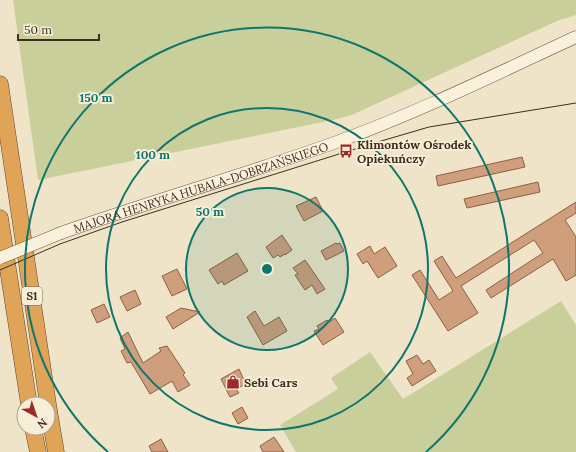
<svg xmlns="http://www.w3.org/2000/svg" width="576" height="452" viewBox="0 0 576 452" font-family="Lora,serif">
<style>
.green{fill:#c9cf9b}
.building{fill:#cf9f7d;stroke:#8d5f41}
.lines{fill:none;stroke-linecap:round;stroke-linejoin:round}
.secondary-casing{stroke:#6f573f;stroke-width:13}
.highway-casing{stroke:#5b4430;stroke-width:17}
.secondary{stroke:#faf1dc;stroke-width:12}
.highway{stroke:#e0a458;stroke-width:16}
.tram{stroke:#3d2e20;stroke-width:1}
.secondary-bridge-casing{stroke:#6f573f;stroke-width:13;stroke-linecap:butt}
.secondary-bridge{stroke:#faf1dc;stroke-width:12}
.ring{fill:none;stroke:#0f766e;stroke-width:2}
.labels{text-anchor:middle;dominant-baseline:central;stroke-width:4;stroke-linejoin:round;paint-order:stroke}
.shield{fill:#f7eed8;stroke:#756857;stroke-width:1}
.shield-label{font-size:11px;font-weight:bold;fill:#3d2e20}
.poi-label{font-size:12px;font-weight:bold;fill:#3d2e20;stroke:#f7eed8;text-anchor:start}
.street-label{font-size:12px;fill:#3d2e20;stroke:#f7eed8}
.centre{fill:#0f766e;stroke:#f7eed8;stroke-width:2}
.ring-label{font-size:12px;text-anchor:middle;font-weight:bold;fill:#0f766e;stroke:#f7eed8;stroke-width:4;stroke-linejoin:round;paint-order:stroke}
</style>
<rect width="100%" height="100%" fill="#f0e4c8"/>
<path class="green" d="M13 0H576V15L557 21 354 114 338 119 38 180Z
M561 301 576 325V452H296L280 425 338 389 331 378 370 352 403 399Z"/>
<path class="building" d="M522 157 525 167 438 186 436 176Z
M538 182 540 192 467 208 464 199Z
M316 197 323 211 304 221 296 206Z
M576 202V213L565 220 576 237V275L566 281 553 259 491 298 486 290 543 253 534 240 461 286 478 313 448 331 412 275 420 270 439 300 453 291 434 261 442 256 456 278Z
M282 235 292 250 285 255V254L280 257 278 255 273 258 266 247Z
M336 243 337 244 340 243 344 251 326 260 321 251Z
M370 246 374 254 385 247 397 266 378 278 367 261 363 264 357 254Z
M237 253 248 271 224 285 222 281 218 284 209 270Z
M305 260 325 289 317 294 312 285 305 290 295 275 298 274 293 268Z
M177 269 187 289 172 296 162 276Z
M135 290 141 304 127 311 120 297Z
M104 304 110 317 97 323 91 310Z
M181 308 200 312 173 329 166 317Z
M255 311 264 326 279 317 287 331 263 345 247 317Z
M335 318 344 332 323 345 314 331 319 329 317 326 327 320 329 322Z
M128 332 143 363 161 351 159 348 167 346 185 373 183 375 190 385 178 392 172 381 150 394 131 362 127 363 121 351 125 349 120 338Z
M417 355 423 364 429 360 436 371 412 386 407 378 413 374 406 361Z
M239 369 246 384 236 389 239 393 230 397 221 379Z
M242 407 248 418 238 424 232 413Z
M274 437 284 452H263L260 446Z
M161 439 168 452H152L149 446Z"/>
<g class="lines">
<g class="secondary-casing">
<g id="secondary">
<path id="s1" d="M61 233C152 201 244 175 334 143 417 113 496 74 576 37"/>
</g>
</g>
<g class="highway-casing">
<path id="highway" d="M0 84 48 404
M0 218 29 404
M48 405 56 452
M33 428 38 452"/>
</g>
<use href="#secondary" class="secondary"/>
<use href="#highway" class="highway"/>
<path class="tram" d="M0 270 60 244 122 222 371 144 429 127 576 103"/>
<g class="secondary-bridge-casing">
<path id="secondary-bridge" d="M0 258 61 233"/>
</g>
<use href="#secondary-bridge" class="secondary-bridge"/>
</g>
<circle cx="267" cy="269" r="81" fill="#0f766e" fill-opacity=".12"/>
<g class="ring">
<circle cx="267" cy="269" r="81"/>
<circle cx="267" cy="269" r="161"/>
<path d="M108 452A242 242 0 1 1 426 452"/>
</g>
<defs>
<g id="bus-bare" transform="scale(1.08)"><path d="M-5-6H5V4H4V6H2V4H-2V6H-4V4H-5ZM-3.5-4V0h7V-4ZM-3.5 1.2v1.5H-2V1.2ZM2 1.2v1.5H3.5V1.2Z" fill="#9e2a2b" stroke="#f7eed8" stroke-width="2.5" paint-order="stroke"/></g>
<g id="shop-bare" transform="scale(1.08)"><path d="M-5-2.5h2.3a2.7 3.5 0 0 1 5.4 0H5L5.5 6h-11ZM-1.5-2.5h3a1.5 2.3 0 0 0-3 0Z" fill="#9e2a2b" stroke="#f7eed8" stroke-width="2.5" paint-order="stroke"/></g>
</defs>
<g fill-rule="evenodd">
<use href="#bus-bare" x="346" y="151"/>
<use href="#shop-bare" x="233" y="382"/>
</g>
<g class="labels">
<rect class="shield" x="22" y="287" width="20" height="18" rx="3"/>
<g class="shield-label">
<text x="32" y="296">S1</text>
</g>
<g class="poi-label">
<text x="357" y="144">Klimontów Ośrodek<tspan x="357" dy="14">Opiekuńczy</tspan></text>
<text x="244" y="382">Sebi Cars</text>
</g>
<g class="street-label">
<text stroke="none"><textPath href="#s1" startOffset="147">MAJORA HENRYKA HUBALA-DOBRZAŃSKIEGO</textPath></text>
</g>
</g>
<circle cx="267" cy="269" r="6" class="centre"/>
<g class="ring-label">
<text x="96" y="102">150 m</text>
<text x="153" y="159">100 m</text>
<text x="210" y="216">50 m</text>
</g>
<g transform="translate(36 416) rotate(140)"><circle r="19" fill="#f7eed8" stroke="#ada18e"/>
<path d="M0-3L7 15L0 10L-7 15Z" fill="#9e2a2b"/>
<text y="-6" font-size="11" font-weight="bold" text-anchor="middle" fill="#3d2e20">N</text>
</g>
<path d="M18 34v6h81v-6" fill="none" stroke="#3d2e20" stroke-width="2"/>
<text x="24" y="34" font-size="12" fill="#3d2e20" stroke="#f7eed8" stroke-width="3" paint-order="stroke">50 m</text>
</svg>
